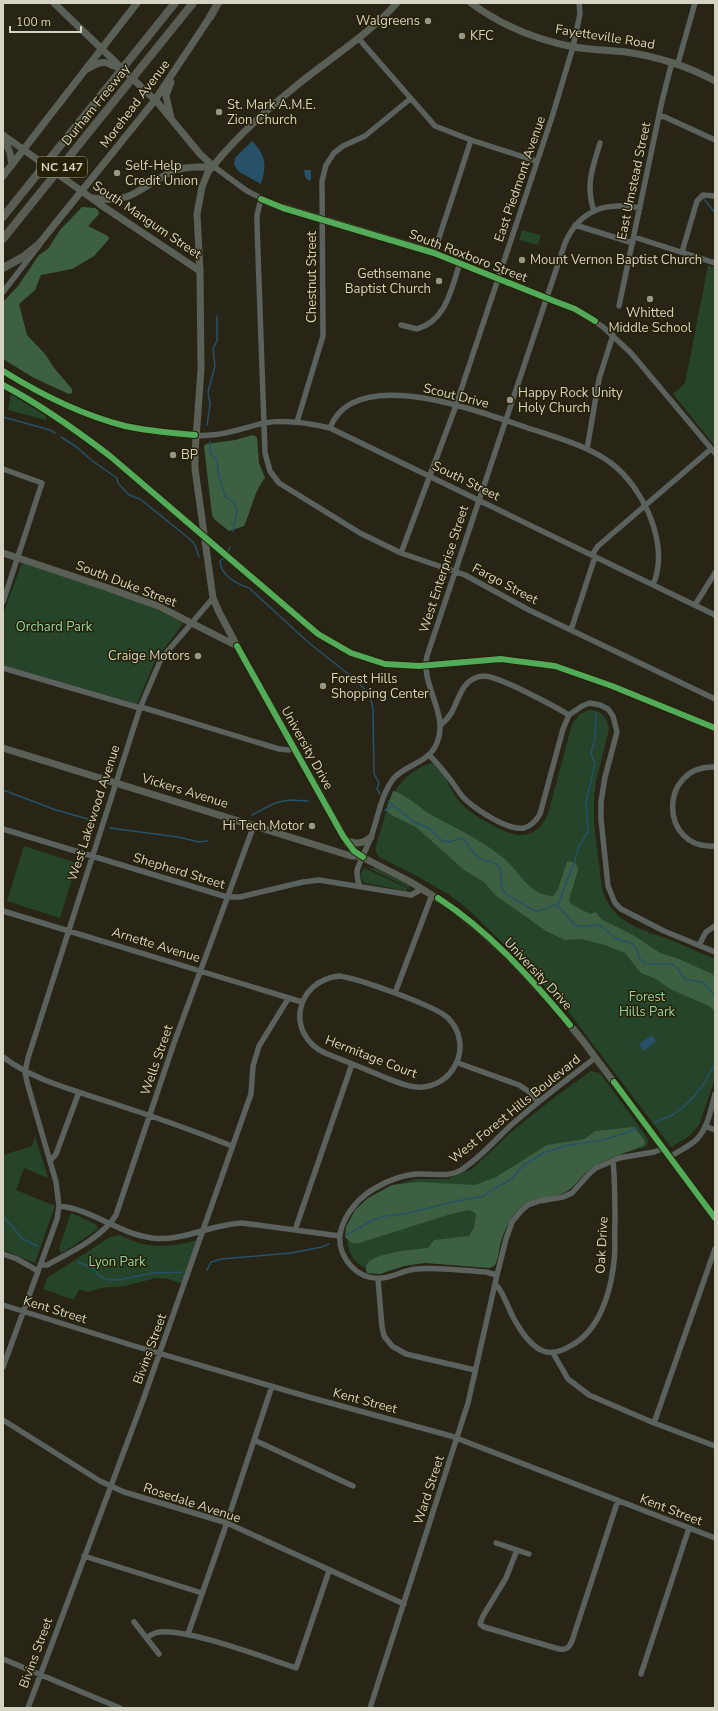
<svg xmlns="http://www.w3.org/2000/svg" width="718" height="1711" viewBox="0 0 718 1711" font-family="'Nunito Sans',sans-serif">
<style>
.green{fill:#254429}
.forest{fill:#3e6042}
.water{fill:#275168}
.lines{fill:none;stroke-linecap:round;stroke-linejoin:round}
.stream{stroke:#275168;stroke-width:1.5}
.minor{stroke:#5b615c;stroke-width:5.5}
.major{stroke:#5b6057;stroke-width:7}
.highway{stroke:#585c52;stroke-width:8}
.cycleway-casing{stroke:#252006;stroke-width:8}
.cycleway{stroke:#51ab58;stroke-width:6}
.poi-dot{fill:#989686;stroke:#252006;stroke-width:1.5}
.labels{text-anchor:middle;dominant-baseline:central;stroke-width:3;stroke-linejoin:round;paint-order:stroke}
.shield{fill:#252006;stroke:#a09d8a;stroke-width:1}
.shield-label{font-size:12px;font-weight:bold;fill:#d5d3c3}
.poi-label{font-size:13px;fill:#d5d3c3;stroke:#252006;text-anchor:start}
.street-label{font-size:13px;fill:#d5d3c3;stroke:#252006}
.park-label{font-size:13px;fill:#95d49f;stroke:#252006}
</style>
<rect width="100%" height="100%" fill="#282516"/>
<path class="green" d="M522 230 541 235 538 245 519 240Z
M708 266 715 267V446L673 394 685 383Z
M11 394 46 416V420L8 410Z
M22 563 103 589 156 609 183 623V624L156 659 137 704 3 665V614Z
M589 710C601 710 608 718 609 729L596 782 594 797V822L602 889C613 925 643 929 673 941 687 947 701 953 715 959V1079L699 1125 688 1137 671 1147 570 1014 519 959 471 912 450 895 415 875 379 857 376 852V846C388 809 390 777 431 763 445 769 449 789 458 800 466 810 476 816 487 822 510 836 534 845 548 814L572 724 580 714Z
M24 846 77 863 60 918 7 901Z
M367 867 377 869 409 885 410 890 407 887Z
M364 868 407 888V891L365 883 362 880 360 875Z
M591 1071 600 1073 646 1136 648 1141 646 1147 610 1157 537 1198 524 1203 513 1215 423 1260 371 1270C354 1265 347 1252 347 1235L394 1185 417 1179H447L472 1169 511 1132 555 1097Z
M35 1136 48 1178 24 1168 16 1190 55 1206 35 1263 3 1250 4 1223H3V1155L32 1146Z
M71 1213 96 1224 98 1229 64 1252 61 1253 59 1249Z
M119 1235C127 1238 135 1242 143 1244 162 1248 180 1245 198 1240L183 1284 168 1279 156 1278 125 1286 101 1288 88 1292 79 1289 74 1300 43 1289 47 1278 110 1237Z"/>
<path class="forest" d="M82 207 95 208 98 210 99 214 88 226 108 236 109 239 94 256 72 269 41 275 35 290 19 304 27 335 45 354 55 369 72 389V393L69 394 34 378 3 359V302L18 286 39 255 48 249 60 230Z
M253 435 257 437 259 463 265 478C254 491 251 511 244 526L229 531 214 519 212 515 204 446 206 444 235 440Z
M393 791C399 791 421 807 426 812 451 826 478 838 501 856 519 869 528 896 553 896L558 889 567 862 570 861 577 865 578 870 569 900 571 904 590 914 596 912 601 919 633 935 660 953 679 959 712 974 715 977V1011L709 1006 670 989 656 979 641 973 625 953 605 945 581 939 565 940 546 931 495 895 484 882 464 870 416 827 391 815 386 810Z
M634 1127 645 1141 644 1145C627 1153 609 1157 593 1167 582 1174 575 1188 564 1193 549 1199 531 1197 518 1210 510 1218 504 1231 501 1242 499 1248 499 1256 496 1263 495 1266 493 1267 489 1268L425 1263 404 1266 380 1274 367 1273 366 1270C366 1268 366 1266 367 1264 373 1253 416 1249 428 1248L434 1240 469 1236 474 1228 476 1214 470 1210 451 1214 359 1243H352L345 1237 346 1227 355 1210 368 1198 392 1185 419 1182 475 1185 496 1177 547 1145 585 1139 595 1131Z"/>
<path class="water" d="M252 141C266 156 267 164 261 184L239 172 234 165 235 158Z
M304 170H311V179L309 181 305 177Z
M652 1035 656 1041 644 1051 639 1044Z"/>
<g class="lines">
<path class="stream" d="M704 199 715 213
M3 417 50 430 55 433
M207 425 210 404 208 392 215 366 213 348 217 341V316
M61 437 78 448 91 460 117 478 118 483 129 495 140 499 191 540 195 545 199 557
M210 442V454L217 459 218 472 225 496 234 503 237 511 233 531
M230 547 225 557 220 561C221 576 237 584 249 588L309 643 356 680 370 695 373 709 374 774 379 783 377 789 380 794
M3 790 56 810 95 821
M388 801 414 822 429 828 441 840 449 842 461 838C470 843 471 854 480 858 487 862 494 860 499 867 504 875 499 883 503 891 504 894 534 911 537 911 542 911 549 907 554 905 567 909 568 923 578 926 584 928 594 925 600 925L615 938 631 943 637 949 639 958 646 964C656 965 670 960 677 968 680 972 682 976 685 979L704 983 715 995
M385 810 393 805
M252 815 275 803 289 800 308 801
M110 828 178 837 199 842 207 841
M558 906 568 878 573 867 578 848 588 832 586 802 595 764 591 753 595 738 596 713
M654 1123C660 1119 669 1117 674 1114 695 1099 704 1086 715 1063
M3 1216 23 1239 38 1246
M346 1235 373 1220 385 1216 409 1213 457 1201 484 1196 493 1189 510 1180 524 1165 545 1152 569 1145 603 1140 637 1129
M78 1262 95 1269C102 1289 133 1276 147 1274 158 1272 170 1273 181 1272
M207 1270 211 1262 221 1259 291 1253 322 1247 329 1244"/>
<path class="minor" d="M359 39 435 126 471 140 536 161
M678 63 695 3
M659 116 665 117 715 140
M213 166 247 191 271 203 425 249 547 298 585 315 603 327 631 353 715 453
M261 199 257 215V225L265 453 270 471 279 483 360 533 401 553 465 575 529 610 715 699
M594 211C585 185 593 167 600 143
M575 225 633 243
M634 237 715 263
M682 252 697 201 703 195 715 196
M434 253 471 140
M3 292 37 248
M619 306 662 101 672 62
M401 325 417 329C447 320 451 289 460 263
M3 371C63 408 139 440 211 435 229 434 246 427 264 423 286 419 309 423 330 428L715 615
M297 422 323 336 322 181 326 165 334 153 343 146 365 136 410 99
M330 428C354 363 480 412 525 427 554 437 587 445 611 463 644 488 670 545 653 585
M587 449 599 379 613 335
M3 469 42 483 3 602
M401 553 454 411 552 117 573 47 580 14 579 3
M592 555 598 546 711 449
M695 605 715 573
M571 630 595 557
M3 668 140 708
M141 707 279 749 289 750 294 748
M440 725C454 716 455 701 464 687 469 680 477 676 485 676 500 677 554 706 569 715
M429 755C436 762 443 770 449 778 455 785 459 794 466 800 477 810 508 831 524 828 531 826 536 821 540 814L563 729 569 715 582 706 590 703 600 705 608 709 613 716 617 732 605 777 601 802V819L608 886 615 903 621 909 664 931 715 952
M715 767C658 765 659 850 715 846
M3 829 227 897H240L303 882 319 880 411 895 422 889
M360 886C357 881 357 876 357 871 360 860 367 848 371 837 378 818 381 794 394 778 406 765 426 763 435 747 452 716 420 687 427 656L565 243C580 209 606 202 640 208
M3 911 302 1002
M699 945 706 932 715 926
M339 976C357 978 436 1006 448 1018 475 1045 453 1090 416 1087 405 1086 394 1081 384 1077 365 1069 345 1061 325 1053 285 1034 295 981 339 976Z
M395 993 432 895
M3 1057C35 1081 74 1090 112 1103 152 1116 192 1130 232 1146
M458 1063 519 1085 531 1093 538 1102
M705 1126 715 1130
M670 1157C679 1151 690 1146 697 1139 708 1128 711 1108 715 1094
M50 1161 56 1154 79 1092
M59 1206C92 1209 119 1234 152 1238 182 1242 212 1224 242 1223L340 1236
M295 1230 352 1064
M3 1254 17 1259 38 1271
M40 1265H47C69 1253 103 1237 116 1215L174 1043 254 825
M497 1275 486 1272C463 1271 439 1267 416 1269 404 1270 394 1277 382 1278 358 1281 337 1257 340 1234 344 1213 361 1195 379 1186 390 1180 403 1175 416 1174 430 1173 448 1178 461 1170 482 1157 498 1136 517 1120 542 1098 569 1078 595 1058
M378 1279 382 1327 384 1336 392 1346 406 1354 475 1370
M495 1284C502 1290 503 1296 507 1304 513 1319 527 1345 543 1351 553 1355 564 1350 572 1345 600 1330 611 1291 614 1261 616 1248 614 1235 615 1222 615 1201 615 1181 613 1161
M3 1305 131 1345 312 1398 451 1436 715 1538
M553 1353 568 1379 589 1395 654 1423 715 1446
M3 1367 48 1244 57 1219 59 1206 56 1182 27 1082 25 1072 28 1058 140 708 161 659 213 598
M3 1420 100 1481 124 1492 227 1523 404 1604
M654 1423 715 1249
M254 1440 353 1486
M496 1543 529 1554
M517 1550 506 1578 483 1616 480 1624 484 1627 559 1649C566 1650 569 1648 572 1641L618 1500
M84 1556 202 1593
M134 1622 159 1654
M188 1634 224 1531 272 1386
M147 1638C149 1636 152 1634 155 1633 180 1625 268 1659 296 1668L329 1571
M3 1659 120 1708
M641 1674 689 1528
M28 1708 142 1403 203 1230 251 1094 253 1066 259 1046 288 999
M370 1708 468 1403 497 1275 506 1239 512 1222 521 1211 528 1205 539 1201 563 1197 572 1193 589 1174 596 1168 619 1158 654 1152 664 1148"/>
<path class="major" d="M54 3 158 103 200 154 213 166
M397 3C367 36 330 58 296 86 266 110 237 137 213 166L208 172 202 187 197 214 200 271 201 370 195 452V469L213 598 219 612 237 646 338 826 348 844 360 856 409 881 451 907 476 927 508 956 556 1008 583 1041 715 1218
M471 3C501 25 537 40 574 47 591 50 608 50 626 52 659 57 686 65 715 81
M87 69C93 66 100 61 107 63 113 65 115 68 120 66
M171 82 166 96 171 118
M3 135 101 205 200 271
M3 135 10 153 12 165
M3 176 137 3
M93 198C136 205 141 184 176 170 187 166 200 168 213 166
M38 245 155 100 210 17
M3 553 105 587 158 606 237 646
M3 748 351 856H360
M347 841C357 844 363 844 371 837"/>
<path class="highway" d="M210 17 218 3
M3 217 175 3
M3 239 193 3
M3 268 23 257 38 245"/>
<g class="cycleway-casing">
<path id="cycleway" d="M261 199 283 208 434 253 554 301 575 309 595 321
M3 371C40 394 82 415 125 426 148 431 171 433 195 435
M3 385C41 405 76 430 110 456L318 634 351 653 385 664 419 666 501 659 555 666 612 686 715 728
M237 646 343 836 354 851 363 857
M438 898C489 931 531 978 570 1025
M614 1082 715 1218"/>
</g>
<use href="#cycleway" class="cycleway"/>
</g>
<g class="poi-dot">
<circle cx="428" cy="21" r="4"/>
<circle cx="462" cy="36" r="4"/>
<circle cx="219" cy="112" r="4"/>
<circle cx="117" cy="173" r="4"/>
<circle cx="522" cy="260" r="4"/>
<circle cx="439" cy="281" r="4"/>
<circle cx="650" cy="299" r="4"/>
<circle cx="510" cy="400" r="4"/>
<circle cx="173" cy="455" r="4"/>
<circle cx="198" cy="656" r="4"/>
<circle cx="323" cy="686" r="4"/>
<circle cx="312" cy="826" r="4"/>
</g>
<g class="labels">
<rect class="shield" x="37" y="157" width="50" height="20" rx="3"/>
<g class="shield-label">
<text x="62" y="167">NC 147</text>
</g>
<g class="poi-label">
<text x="420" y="21" text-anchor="end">Walgreens</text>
<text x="470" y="36">KFC</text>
<text x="227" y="105">St. Mark A.M.E.<tspan x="227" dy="15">Zion Church</tspan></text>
<text x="125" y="166">Self-Help<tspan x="125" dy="15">Credit Union</tspan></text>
<text x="530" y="260">Mount Vernon Baptist Church</text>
<text x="431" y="274" text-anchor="end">Gethsemane<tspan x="431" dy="15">Baptist Church</tspan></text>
<text x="650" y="313" text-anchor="middle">Whitted<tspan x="650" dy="15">Middle School</tspan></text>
<text x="518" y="393">Happy Rock Unity<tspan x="518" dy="15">Holy Church</tspan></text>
<text x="181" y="455">BP</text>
<text x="190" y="656" text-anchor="end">Craige Motors</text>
<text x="331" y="679">Forest Hills<tspan x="331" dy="15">Shopping Center</tspan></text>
<text x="304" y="826" text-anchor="end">Hi Tech Motor</text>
</g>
<g class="street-label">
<text transform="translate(605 37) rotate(9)">Fayetteville Road</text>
<text transform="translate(135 104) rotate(-53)">Morehead Avenue</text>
<text transform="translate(96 105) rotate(-51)">Durham Freeway</text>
<text transform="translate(520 179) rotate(-71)">East Piedmont Avenue</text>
<text transform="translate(634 181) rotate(-78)">East Umstead Street</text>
<text transform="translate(147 220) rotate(34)">South Mangum Street</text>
<text transform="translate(468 256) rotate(21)">South Roxboro Street</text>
<text transform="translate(312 277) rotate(-90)">Chestnut Street</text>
<text transform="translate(456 396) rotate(14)">Scout Drive</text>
<text transform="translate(466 481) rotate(26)">South Street</text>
<text transform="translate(444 569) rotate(-72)">West Enterprise Street</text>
<text transform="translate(126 584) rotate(21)">South Duke Street</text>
<text transform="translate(505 584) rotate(28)">Fargo Street</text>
<text transform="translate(307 748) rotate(61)">University Drive</text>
<text transform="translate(185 791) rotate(17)">Vickers Avenue</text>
<text transform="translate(94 813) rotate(-72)">West Lakewood Avenue</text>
<text transform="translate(179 871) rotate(17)">Shepherd Street</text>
<text transform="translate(156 945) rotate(17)">Arnette Avenue</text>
<text transform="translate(538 974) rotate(47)">University Drive</text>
<text transform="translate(371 1057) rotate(21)">Hermitage Court</text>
<text transform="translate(157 1060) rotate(-71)">Wells Street</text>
<text transform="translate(515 1109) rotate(-39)">West Forest Hills Boulevard</text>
<text transform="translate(602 1245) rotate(-87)">Oak Drive</text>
<text transform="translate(55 1310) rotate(17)">Kent Street</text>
<text transform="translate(150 1349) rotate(-70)">Bivins Street</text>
<text transform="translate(365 1401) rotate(15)">Kent Street</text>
<text transform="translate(429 1490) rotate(-72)">Ward Street</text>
<text transform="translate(192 1503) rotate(18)">Rosedale Avenue</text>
<text transform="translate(671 1510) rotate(21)">Kent Street</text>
<text transform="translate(36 1653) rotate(-70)">Bivins Street</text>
</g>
<g class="park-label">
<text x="54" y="627">Orchard Park</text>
<text x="647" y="997">Forest<tspan x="647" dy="15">Hills Park</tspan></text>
<text x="117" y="1262">Lyon Park</text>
</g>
</g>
<rect width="718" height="1711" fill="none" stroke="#d5d3c3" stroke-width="8"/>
<path d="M10 26v6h71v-6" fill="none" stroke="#d5d3c3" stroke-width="2"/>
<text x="16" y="26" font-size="12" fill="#d5d3c3" stroke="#252006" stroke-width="3" paint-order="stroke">100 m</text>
</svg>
